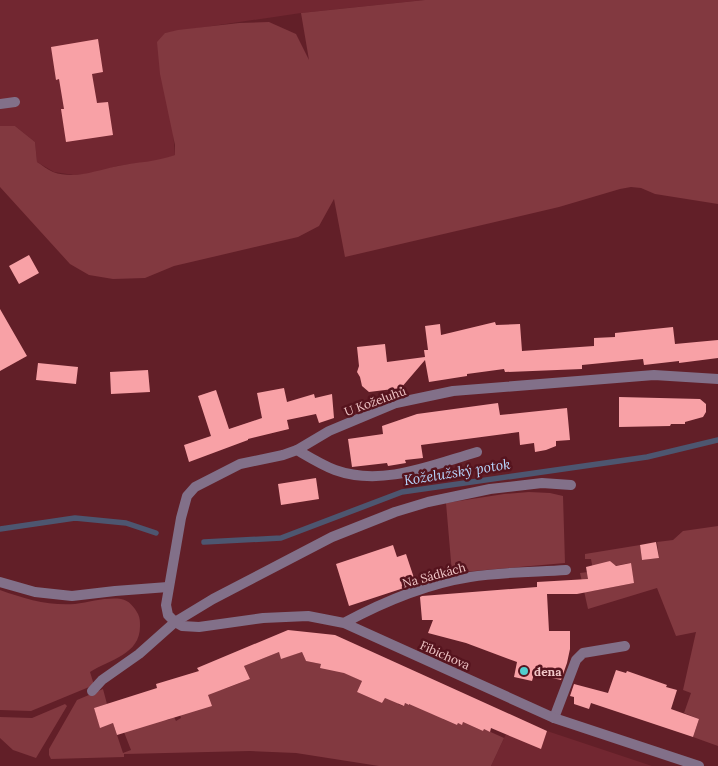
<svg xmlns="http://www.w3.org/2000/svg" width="718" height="766" viewBox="0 0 718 766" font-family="Lora,serif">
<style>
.built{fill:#722731}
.green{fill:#823940}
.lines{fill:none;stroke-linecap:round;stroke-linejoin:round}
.stream{stroke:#4d5670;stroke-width:5.5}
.building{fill:#f8a1a6}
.lane{stroke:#827089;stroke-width:10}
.street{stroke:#827089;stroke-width:10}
.poi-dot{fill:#52cdce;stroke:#56141e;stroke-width:2}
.labels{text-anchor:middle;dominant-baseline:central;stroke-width:5;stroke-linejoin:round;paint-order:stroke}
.street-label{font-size:12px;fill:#f1c7c8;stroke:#56141e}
.poi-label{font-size:12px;font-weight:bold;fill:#f1c7c8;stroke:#56141e;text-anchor:start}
.water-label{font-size:14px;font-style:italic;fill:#b7d5fc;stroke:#56141e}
</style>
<rect width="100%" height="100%" fill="#621f28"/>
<path class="built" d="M0 0H425L301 13 165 33 175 155 163 160 117 166 96 173 74 175 54 172 37 162 35 142 15 126H0Z
M547 731 652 766H491L506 734 541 748Z"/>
<path class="green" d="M425 0H718V204L655 194 641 188 631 187 620 189 559 207 345 257 334 199 319 226 298 237 174 266 145 278 113 279 89 275 70 264 0 187V126H15L35 142 37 162C42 165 48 170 53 172 75 180 97 170 118 166 137 162 156 162 175 155V145L160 74 157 42 165 33 178 30 239 23 269 22 296 34 309 60 301 13Z
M529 492 550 493 563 496 565 563 452 573 446 503 504 494Z
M718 526V746L693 737 699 719 684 713 691 693 683 690 696 632 676 636 657 588 588 609 580 573 588 572 592 591 634 583 630 563 614 566 610 561 593 570 591 559H585V554L640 545 642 560 659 558 657 542 673 540 683 531Z
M0 590C25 599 49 606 75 604 90 602 107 597 121 599 129 600 135 608 138 614 140 618 140 622 140 626 140 655 110 659 90 672L94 685 31 711 0 710Z
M279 652 282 658 302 652 306 661 331 666 362 681 357 692 382 703 386 695 399 700 398 704 403 706 405 703 409 705 410 702 432 714 443 716V719L457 725 458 723 462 724 463 722 483 731 484 729 504 738 491 766H379L296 753 250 751 124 754V757L51 759 49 755V749L77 700 103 689 107 704 94 708 100 727 113 723 123 753 131 750 120 722 168 720 174 717 176 721 181 718 176 702 227 688 250 679 244 666Z
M65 704 67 706 36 758 13 750 0 738V717L32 718Z"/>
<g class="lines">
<path class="stream" d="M0 529 75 518 126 523 156 533
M204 542 281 538 402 492 647 457 718 440"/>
</g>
<path class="building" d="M98 39 103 72 92 74 97 103 108 102 113 135 66 142 61 109H64L59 79 56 80 51 47Z
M29 255 39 273 19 284 9 266Z
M0 309 27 356 0 371Z
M495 322 496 325 520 324 522 351 594 346V338L615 337V333L673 327 675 344 718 340V358L679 363V361L644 365 643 359 582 365V369L505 372 504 369 467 374V376L429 382 425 360 401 388 369 392 362 386 360 377 357 372 359 366 357 347 385 344 387 362 425 357 424 350H428L425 326 440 324 441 335Z
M38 363 78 367 76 384 36 380Z
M148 370 150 392 111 394 110 372Z
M284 388 287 402 314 394 315 398 332 394 334 418 319 423 316 414 287 420 289 429 248 439V440L189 462 184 445 211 436 198 396 216 390 229 429 262 418 257 393Z
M619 397 700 399 706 404V412L703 417 685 422V424H671L670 426 619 427Z
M498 403 500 415 567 408 570 440 556 441V446L546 450 535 452 534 443 520 445 519 432 421 445 423 458 405 460 406 463 388 466 387 463 352 467 348 439 383 434 382 426 417 414Z
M316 478 319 499 281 505 278 484Z
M656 542 659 558 642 560 640 545Z
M393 545 397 557 406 554 416 584 349 606 336 564Z
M610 561 616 566 631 563 634 583 577 594H547L549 631H570V649L567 663 561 680 534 674 532 681 514 677 517 662 466 643 428 633 433 620H422L420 597 422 596 537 587V582L588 579 586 567Z
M288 630 335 635 547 731 541 749 491 728 490 732 484 729 483 731 463 722 462 725 458 723 457 725 409 704V705L405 703 404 706 385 698 382 703 357 692 362 681 344 673 320 668 321 664 306 661 302 652 281 659 279 652 244 666 250 679 208 695 212 706 117 735 113 723 100 728 94 708 157 688 156 684 199 671 197 668Z
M616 670 626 673 627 671 667 685 666 687 677 690 671 709 699 719 693 737 591 703 589 709 574 704V697L570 696 574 684 608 693Z"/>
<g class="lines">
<path class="lane" d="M0 104 15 102
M297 450C309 457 322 465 335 470 382 487 432 465 477 452
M0 582 35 592 72 596 115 591 168 587
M92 691 102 680 139 654 175 622 213 599 332 537 395 512 428 502 490 489 542 483 571 485
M554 718 576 660 583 653 625 646"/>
<path class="street" d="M344 623C383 602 425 584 470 577 501 572 534 572 566 570
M699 766 554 718 344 623 308 616 263 618 199 627 182 626 175 622 168 615 166 605 181 518 187 496 195 487 240 464 283 455 297 450 329 431 396 403 453 391 654 375 718 379"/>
</g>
<circle class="poi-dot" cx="524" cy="671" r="5"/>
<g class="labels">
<g class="street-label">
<text transform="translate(375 401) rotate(-20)">U Koželuhů</text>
<text transform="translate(434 575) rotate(-15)">Na Sádkách</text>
<text transform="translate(445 655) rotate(24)">Fibichova</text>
</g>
<g class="poi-label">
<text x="534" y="671">dena</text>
</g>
<g class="water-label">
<text transform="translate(457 472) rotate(-9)">Koželužský potok</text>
</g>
</g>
</svg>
